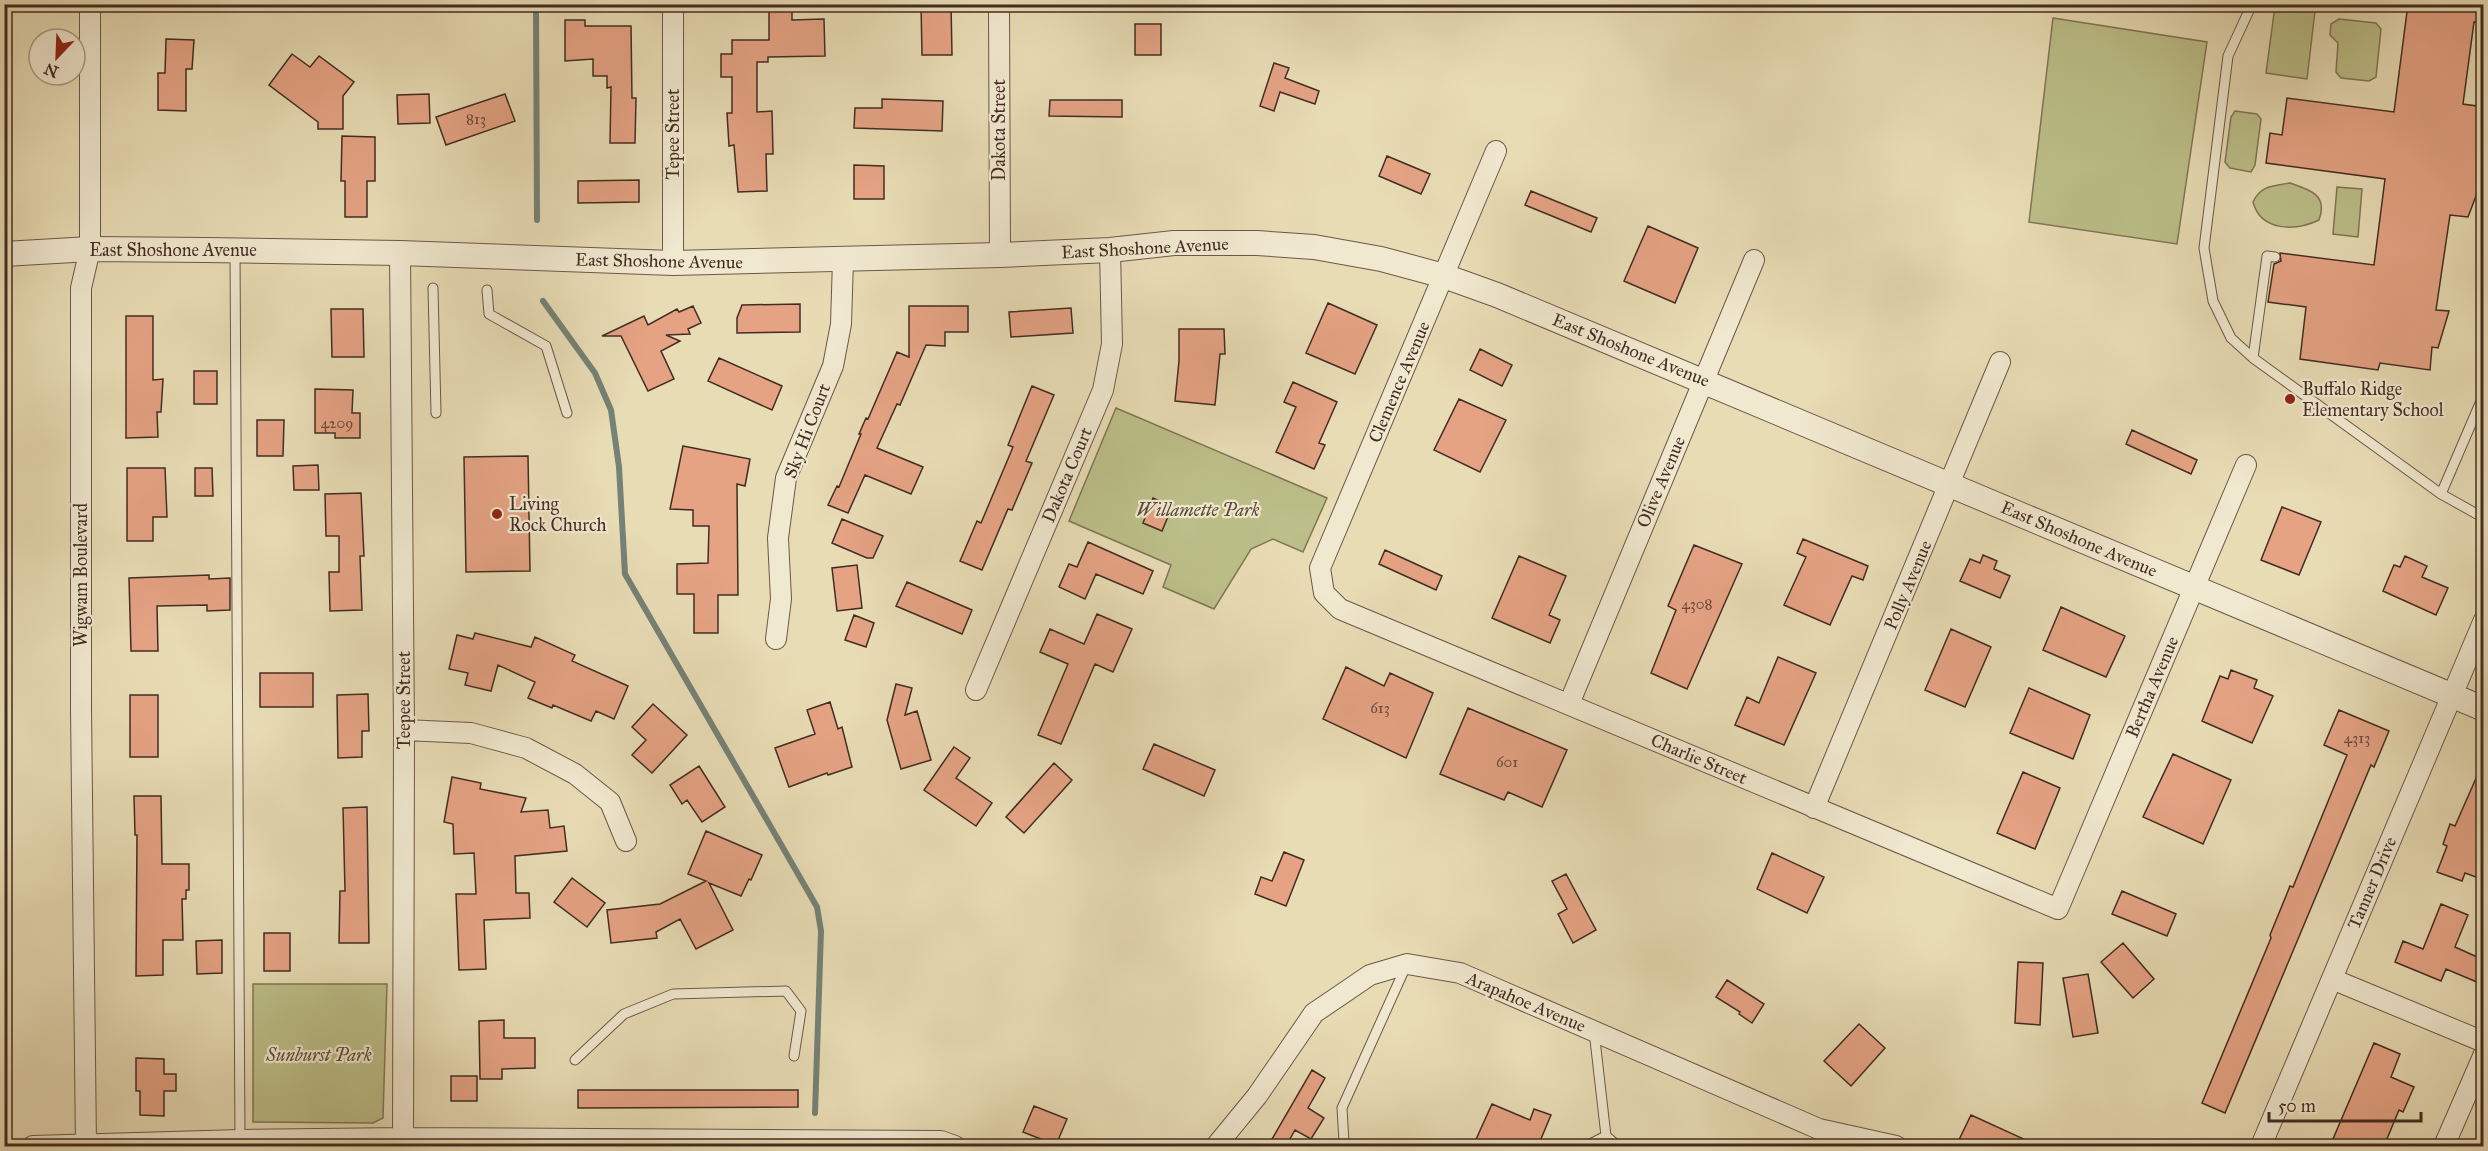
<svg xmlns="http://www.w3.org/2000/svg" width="2488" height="1151" viewBox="0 0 2488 1151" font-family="'IM FELL Great Primer',serif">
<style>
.green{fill:#bcbf89;stroke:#807656;stroke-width:1.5}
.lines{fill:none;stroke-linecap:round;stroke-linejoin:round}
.stream{stroke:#758276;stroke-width:6}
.building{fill:#e5a384;stroke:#432c23;stroke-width:1.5}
.service-casing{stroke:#6c5848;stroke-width:11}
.minor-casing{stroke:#6c5848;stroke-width:22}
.tertiary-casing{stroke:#6c5848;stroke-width:26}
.service{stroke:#f0e8cf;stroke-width:9}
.minor{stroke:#f0e8cf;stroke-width:20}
.tertiary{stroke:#f0e8cf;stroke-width:24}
.poi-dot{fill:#8f2418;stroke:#f0e8cf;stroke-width:2}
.labels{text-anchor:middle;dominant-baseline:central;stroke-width:4.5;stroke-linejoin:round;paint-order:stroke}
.number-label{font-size:15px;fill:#6c4a3b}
.street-label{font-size:18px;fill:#432c23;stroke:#f0e8cf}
.poi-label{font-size:18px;fill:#432c23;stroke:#f0e8cf;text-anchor:start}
.park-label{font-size:18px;font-style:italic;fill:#5b4937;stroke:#f0e8cf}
</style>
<rect width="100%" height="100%" fill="#e8dcb5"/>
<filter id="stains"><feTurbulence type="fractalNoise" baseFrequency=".00333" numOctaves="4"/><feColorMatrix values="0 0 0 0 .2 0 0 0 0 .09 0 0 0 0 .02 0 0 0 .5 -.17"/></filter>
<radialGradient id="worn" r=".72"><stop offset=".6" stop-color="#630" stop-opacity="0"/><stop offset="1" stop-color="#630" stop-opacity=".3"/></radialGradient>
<path class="green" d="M2275 6 2315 11 2307 79 2266 73Z
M2053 18 2207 42 2177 244 2029 222Z
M2339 19 2376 23 2381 29 2376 77 2369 81 2341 78 2336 72 2338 43 2330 35 2331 24Z
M2235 111 2257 114 2261 119 2255 165 2251 172 2230 168 2225 162 2231 117Z
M2290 183C2311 190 2328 195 2319 220 2296 231 2261 232 2253 202 2261 185 2273 186 2290 183Z
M2337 187 2362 189 2358 237 2333 234Z
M1116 408 1327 498 1303 552 1273 539 1251 549 1214 609 1163 587 1171 565 1069 521Z
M253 984H387L383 1118 373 1123 253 1122Z"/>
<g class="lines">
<path class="stream" d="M536 4 537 220
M543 301 595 373 611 410 619 467 625 574 817 907 821 931 815 1113"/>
</g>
<path class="building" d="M769 4H792V20L824 19 825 56 768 57V62H757V112L772 111 773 154H766L767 191 738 192 734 145 729 146 727 113H732V77H721V54H732V40H769Z
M921 4H951L952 55H922Z
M2408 4H2484L2478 22H2474L2463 104 2484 107V142L2480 166 2484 167V175L2468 217 2450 215 2436 310 2449 311 2438 348 2432 347 2430 370 2380 363 2378 370 2300 359 2306 307 2268 302 2274 264 2281 261 2280 253 2374 265 2385 179 2266 163 2270 133 2282 135 2287 98 2394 112Z
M565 20H585V26H631L632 98H636L635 143H610L611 87 607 88V76H593V59L565 61Z
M1135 24H1161V55H1135Z
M166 39 194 40 192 69H186V111L158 110V73H165Z
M292 54 310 67 319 56 354 82 343 96V129H318V122L269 85Z
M1274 63 1289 68 1285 78 1319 91 1315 104 1280 92 1274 111 1260 106Z
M429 94 430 123 398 124 397 95Z
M505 94 515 121 446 145 436 117Z
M882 99 943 101 942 131 854 128 855 108H882Z
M1050 100H1122V117L1049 116Z
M342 136 375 137V181H367V217H345V181H341Z
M1387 156 1430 174 1421 194 1379 176Z
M854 165 884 166V199H854Z
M639 180V202L578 203V181Z
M1531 191 1597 218 1591 232 1525 205Z
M1648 226 1698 248 1675 303 1624 281Z
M1328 303 1377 325 1355 374 1306 353Z
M800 304V332L737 333V318L742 305Z
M693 306 701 323 688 329 690 334 666 335 680 341 661 351 674 379 648 391 621 336H602L644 316 648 325 677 309 679 312Z
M909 306H968V332H945V346L926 345 900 405 897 404 877 448 923 467 911 494 865 475 848 513 828 505 837 486 839 487 861 434H859L866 418 868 419 897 352 909 357Z
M1071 308 1073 333 1011 337 1009 312Z
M331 309H363L364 357H332Z
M126 316H153V380L163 379 161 412H157L158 437 126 438Z
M1179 329H1224L1225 354H1220L1215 405 1175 401 1179 361Z
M1480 349 1512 365 1502 386 1470 370Z
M719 358 782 386 772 410 708 381Z
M194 371H217V404H194Z
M1293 382 1337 402 1319 443 1325 445 1314 469 1276 452 1296 407 1284 402Z
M1032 386 1054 395 1026 461 1032 463 1012 510 1008 509 982 570 960 561 977 521 981 523 1013 447 1008 445Z
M315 389 353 390 352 413H360V438H335V433H315Z
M1459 399 1506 420 1480 472 1434 450Z
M257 420H284L283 456H257Z
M2132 430 2197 460 2191 474 2126 444Z
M683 446 750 459 745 486 737 484 738 595H718V633H694V594H677V564L708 563 709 526H693V510L670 509Z
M528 456 530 571 466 572 464 457Z
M318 465 319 490H294L293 466Z
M127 468H165L167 517H153V541H127Z
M195 468H212L213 496H195Z
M361 493 364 556H360L362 610 330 611 329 572H339V536H326L325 494Z
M1153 498 1172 507 1162 531 1143 523Z
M2282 507 2321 522 2299 575 2261 560Z
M842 519 883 536 873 558H867L832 543Z
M1803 539 1868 566 1863 580 1852 576 1830 625 1784 605 1806 557 1797 553Z
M1088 542 1153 571 1143 594 1096 574 1085 599 1059 587 1069 564 1077 567Z
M1694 545 1742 564 1687 689 1651 673 1676 610 1668 606Z
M1385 550 1442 576 1436 590 1379 564Z
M1983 555 1997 561 1994 569 2010 576 2000 598 1960 581 1970 559 1980 563Z
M1519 556 1566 576 1549 615 1560 620 1550 643 1492 618Z
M2405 556 2427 566 2422 577 2448 588 2436 615 2383 591 2394 565 2400 567Z
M857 565 862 608 837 611 832 568Z
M209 575V579L230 578V610L207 611V605L157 606 158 651H131L129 578Z
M907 582 972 610 962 634 896 606Z
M2061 607 2125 636 2106 677 2043 650Z
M1097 614 1132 629 1113 672 1095 664 1061 744 1038 735 1068 664 1040 652 1050 629 1084 644Z
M854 615 874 623 866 647 845 640Z
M1951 629 1991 647 1965 707 1925 690Z
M475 633 531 647 535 637 575 655 572 661 628 686 614 719 596 711 591 721 553 705 552 708 528 698 535 682 498 665 491 691 465 685 468 673 449 669 457 635 473 639Z
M1778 657 1816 673 1784 745 1735 725 1747 697 1759 703Z
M1346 667 1384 686 1390 673 1433 693 1406 758 1323 719Z
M2231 670 2257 680 2254 688 2273 696 2252 743 2202 721 2220 676 2228 679Z
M260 673H313V707H260Z
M896 684 912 688 905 715 917 711 931 760 901 769 887 720Z
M2029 688 2090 715 2073 759 2010 733Z
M368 694 369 731H362V757L338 758 337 695Z
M130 695H158V757H130Z
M830 702 838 729 842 727 852 767 828 775 827 773 789 787 775 748 815 734 807 710Z
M653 704 687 735 652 773 632 755 646 740 632 727Z
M1468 708 1567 750 1542 807 1508 792 1504 800 1440 774Z
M2339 710 2389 731 2374 767 2371 765 2225 1113 2202 1103 2271 938 2270 935 2290 886 2293 887 2347 755 2324 745Z
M1154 744 1215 770 1204 796 1143 769Z
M954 747 970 758 956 778 992 803 976 826 924 790Z
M2173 754 2231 780 2203 844 2143 817Z
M2484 760V818L2477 834 2484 837V880L2465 873 2462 881 2437 872 2447 846 2443 844 2450 824 2455 826Z
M1054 763 1072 780 1024 833 1006 817Z
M699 766 725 807 702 822 687 800 682 804 670 785Z
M2023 772 2060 788 2035 849 1997 833Z
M452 777 481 783 480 789 526 798 521 812 548 810 550 828 564 826 567 851 515 856 516 893H529L530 918 484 920 486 969 459 970 456 894H476L474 853 454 854 453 824 444 822Z
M134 796H161L162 864H189V890H186V899H182L183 940H163V975L136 976 137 835H135Z
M367 807 369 943H339L340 891H345L343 808Z
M706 831 762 855 751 880 749 879 741 896 709 883 733 930 696 949 680 919 656 932 657 938 611 943 607 910 660 904 706 881 688 874Z
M1284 852 1304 860 1286 906 1255 894 1261 877 1272 881Z
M1772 853 1824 877 1807 913 1757 889Z
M1566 874 1596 930 1573 943 1558 914 1567 909 1552 881Z
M572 878 605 903 587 927 554 902Z
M2122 891 2176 914 2167 936 2112 914Z
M2441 904 2468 915 2455 947 2484 960V985L2446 969 2441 981 2395 962 2403 941 2423 949Z
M264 933H290V971H264Z
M222 940V973L197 974 196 941Z
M2123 943 2154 979 2133 998 2101 962Z
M2018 962 2043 963 2040 1025 2015 1023Z
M2088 974 2098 1033 2073 1037 2063 978Z
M1727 980 1764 1004 1752 1023 1739 1014 1740 1012 1716 997Z
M504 1020V1038H535V1068L502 1069V1079H480L479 1021Z
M1859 1024 1885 1048 1851 1086 1824 1061Z
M2374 1043 2400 1054 2391 1077 2414 1087 2403 1112 2399 1110 2384 1146H2330Z
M136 1058 164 1059V1074H176V1091H164V1116L140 1115V1091H136Z
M1312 1070 1325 1078 1308 1108 1324 1118 1311 1139 1295 1130 1286 1146H1268Z
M451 1076H477V1101H451Z
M578 1090H798V1107L578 1108Z
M1492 1104 1530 1120 1534 1109 1551 1115 1538 1146H1473Z
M1034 1106 1067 1119 1056 1145 1023 1132Z
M1971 1115 2039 1146H1956Z"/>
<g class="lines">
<g class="service-casing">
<path id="service" d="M2252 4 2228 56 2204 248 2213 301 2231 338 2253 358 2441 494
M235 252 240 1141
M433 288 436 413
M487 290 489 314 546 346 567 413
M2253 358 2267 256 2275 257
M2484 394 2441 494 2484 518
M1594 1031 1606 1136 1618 1146
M575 1060 624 1014 673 994 786 991 801 1011 794 1056
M1350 1146 1344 1142 1342 1108 1406 966
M1586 1146 1606 1136"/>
</g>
<g class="minor-casing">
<path id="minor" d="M999 4 1000 255
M1496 151 1320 568 1324 593 1340 609 2058 909 2246 465
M400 253 404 730 403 1146
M673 263V4
M776 639 781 599 778 538 786 478 833 366 841 324 843 260
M976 690 1103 390 1112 344 1110 250
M1569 704 1754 260
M404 730 471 733 526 748 575 774 610 802 626 841
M1814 808 2000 362
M2332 979 2484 1042
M33 1146 240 1140 403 1138 941 1141 955 1146
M86 1146 81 709V288L90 249V4
M1216 1146 1257 1096 1314 1013 1370 975 1407 964 1460 973 1819 1129 1896 1146
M2261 1146 2484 620
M2444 1146 2484 1054"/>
</g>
<g class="tertiary-casing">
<path id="tertiary" d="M4 254 90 249 206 250 400 253 673 263 1000 255 1110 250 1174 243H1257L1314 247 1381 259 1444 276 1497 295 2484 709"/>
</g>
<use href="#service" class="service"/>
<use href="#minor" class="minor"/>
<use href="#tertiary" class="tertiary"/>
</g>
<g class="poi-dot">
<circle cx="2290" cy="399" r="6"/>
<circle cx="497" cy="514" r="6"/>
</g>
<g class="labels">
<g class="number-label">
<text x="476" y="119">813</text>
<text x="337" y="423">4209</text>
<text x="1697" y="604">4308</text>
<text x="1380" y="708">613</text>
<text x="2357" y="738">4313</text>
<text x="1507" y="762">601</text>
</g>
<g class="street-label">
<text transform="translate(999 130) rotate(-90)">Dakota Street</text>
<text transform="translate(673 134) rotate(-90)">Tepee Street</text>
<text transform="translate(1145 248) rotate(-3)">East Shoshone Avenue</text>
<text x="173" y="250">East Shoshone Avenue</text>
<text transform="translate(659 261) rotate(1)">East Shoshone Avenue</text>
<text transform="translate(1631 350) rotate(22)">East Shoshone Avenue</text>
<text transform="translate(1399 382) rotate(-67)">Clemence Avenue</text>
<text transform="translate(807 431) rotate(-69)">Sky Hi Court</text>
<text transform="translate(1067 475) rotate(-67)">Dakota Court</text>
<text transform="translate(1661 482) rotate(-67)">Olive Avenue</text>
<text transform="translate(2079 539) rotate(23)">East Shoshone Avenue</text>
<text transform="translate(81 575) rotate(-90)">Wigwam Boulevard</text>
<text transform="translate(1908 585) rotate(-67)">Polly Avenue</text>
<text transform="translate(2152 687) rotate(-67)">Bertha Avenue</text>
<text transform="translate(404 700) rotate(-90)">Teepee Street</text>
<text transform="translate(1699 759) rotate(23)">Charlie Street</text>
<text transform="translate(2372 883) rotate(-67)">Tanner Drive</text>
<text transform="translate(1526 1002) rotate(23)">Arapahoe Avenue</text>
</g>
<g class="poi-label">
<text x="2302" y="389">Buffalo Ridge<tspan x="2302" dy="21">Elementary School</tspan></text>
<text x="509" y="504">Living<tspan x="509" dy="21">Rock Church</tspan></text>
</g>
<g class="park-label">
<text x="1198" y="510">Willamette Park</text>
<text x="319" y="1055">Sunburst Park</text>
</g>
</g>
<rect width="2488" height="1151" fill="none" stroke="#e8dcb5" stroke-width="24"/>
<rect x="6" y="6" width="2476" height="1139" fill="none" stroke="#432c23" stroke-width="3"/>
<rect x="12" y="12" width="2464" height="1127" fill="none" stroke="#432c23" stroke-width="1.5"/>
<g transform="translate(57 57) rotate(203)"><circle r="28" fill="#f0e8cf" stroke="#ab9d8a" stroke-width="1.5"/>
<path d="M0-4.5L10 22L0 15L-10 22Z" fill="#8f2418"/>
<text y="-9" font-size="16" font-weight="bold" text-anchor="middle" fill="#432c23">N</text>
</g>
<path d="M2269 1112v9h152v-9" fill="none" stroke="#432c23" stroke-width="3"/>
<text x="2278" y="1112" font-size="18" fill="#432c23" stroke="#f0e8cf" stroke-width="4.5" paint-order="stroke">50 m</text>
<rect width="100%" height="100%" filter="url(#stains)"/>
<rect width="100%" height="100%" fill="url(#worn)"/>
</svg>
